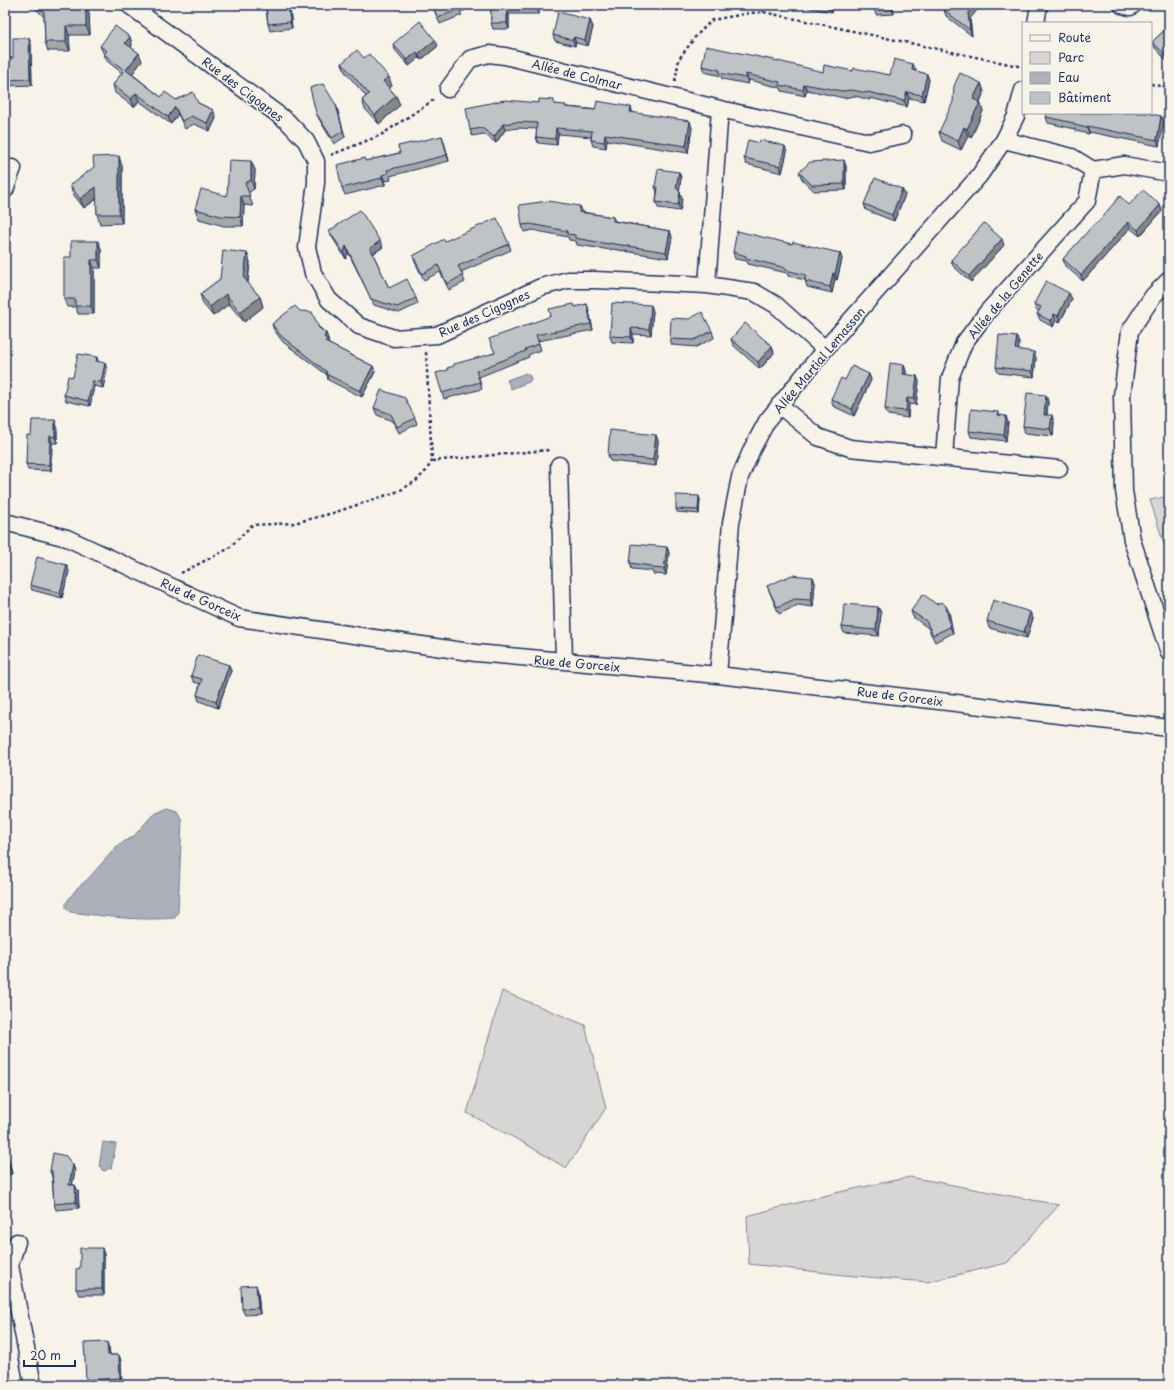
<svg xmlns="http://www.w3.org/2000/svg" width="1174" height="1390" viewBox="0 0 1174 1390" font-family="'Playpen Sans',sans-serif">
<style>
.green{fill:#d7d6d4;stroke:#798299}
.water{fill:#acb0b9;stroke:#727c95}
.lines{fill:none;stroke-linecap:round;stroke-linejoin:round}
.minor-casing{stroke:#1b2f5e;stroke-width:19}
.path{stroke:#1b2f5e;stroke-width:2.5;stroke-dasharray:3 3;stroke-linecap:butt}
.minor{stroke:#f7f3e8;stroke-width:16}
.wall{fill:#a5a8a9;stroke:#1b2f5e}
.shaded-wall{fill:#86888a;stroke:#1b2f5e}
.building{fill:#c0c3c5;stroke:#1b2f5e}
.labels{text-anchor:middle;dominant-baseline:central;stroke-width:3;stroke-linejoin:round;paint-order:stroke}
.street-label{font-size:12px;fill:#1b2f5e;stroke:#f7f3e8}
</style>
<rect width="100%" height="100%" fill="#f7f3e8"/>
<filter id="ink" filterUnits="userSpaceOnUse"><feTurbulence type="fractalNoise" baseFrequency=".025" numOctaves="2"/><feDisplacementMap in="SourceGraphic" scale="8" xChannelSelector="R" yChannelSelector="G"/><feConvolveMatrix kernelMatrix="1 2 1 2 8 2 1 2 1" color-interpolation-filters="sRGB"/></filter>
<g filter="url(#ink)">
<path class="green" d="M1169 496V559L1150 500Z
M502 991 585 1025 606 1108 566 1168 524 1143 467 1113Z
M910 1177 1059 1205 1007 1263 927 1282 844 1275 749 1264 747 1216 835 1193Z"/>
<path class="water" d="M526 373 530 376 531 380 529 382 511 389 507 380Z
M167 808 177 811 182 820 178 912 175 918C141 921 111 917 78 913L70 912 66 908V903L77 888 88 879 117 846 134 836 155 812Z
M103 1142 116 1144 111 1169 109 1168 105 1171 102 1170 101 1167 99 1166Z"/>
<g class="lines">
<g class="minor-casing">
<path id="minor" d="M129 5 287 121 306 141 316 161V183L307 247 313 273 329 300 359 326 394 338 437 335 541 287 568 280H595L707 285 754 292 776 305 825 349
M1122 5 1130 7 1133 5
M1036 23 1039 5
M448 89 470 59 489 54 505 56 720 109 869 142 903 135
M1093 170 1124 165 1169 173
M5 190 13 168
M1169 280 1153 296 1130 331 1122 396 1124 491 1132 540 1169 653
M707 285 720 109
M779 405 818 437 850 448 1059 469
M944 457 950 378 964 343 988 311 1087 201 1093 170 1072 157 1004 140
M559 465 564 661
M5 522 67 538 239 618 476 653 718 675 1169 728
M718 675 731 523 740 477 752 449 767 421 825 349 979 176 1004 140 1016 116 1023 90
M17 1242 10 1265 33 1385"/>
</g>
<path class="path" d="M761 5 763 12
M675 81 679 59 696 36 712 20 750 13 763 12 1023 67
M1151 84 1169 88
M331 155 381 135 435 99
M432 461 547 450 549 453
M181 573 228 549 252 525 294 523 333 513 399 491 416 481 426 471 432 461 426 352"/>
<use href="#minor" class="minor"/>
</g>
<path class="wall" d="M35 5H86L89 13 90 35H69L70 51H48L45 42 44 17 37 10Z
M263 5H289L292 28 270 31 268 24 266 10H265Z
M432 5H471L472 8 460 12 462 15 440 24Z
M491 5H539V14H509V29H493L491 23Z
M794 5H833L832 12Z
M874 5H909L893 6 894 14 876 15 874 9Z
M944 10 970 19 972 36 946 16Z
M590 20 593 27 588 46 576 43 575 46 555 41 553 35Z
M1169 26V63L1155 48 1152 42Z
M130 37 132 45 131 47 142 61 132 74 161 97 176 100 198 103 213 110 216 118 210 131 194 124 185 129 178 114 171 124 139 101 134 107 115 93 113 85 122 73 107 61 100 46Z
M29 38 31 44 32 85 5 86V58H13Z
M393 44 438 46 421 60 419 58 409 66 395 50Z
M364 58 392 86 389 88 396 96 400 105 379 124 365 109 362 100 366 96 345 72 342 63Z
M702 66 823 72 853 71 890 75 916 70 915 71 927 74 929 80 924 101 909 98 907 107 870 98V100L855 96 844 98 807 90 805 96 782 91 781 88 749 80 748 84 722 79 721 76 704 72Z
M981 83 984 92 980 102 983 111 971 138 968 136 961 150 942 141 939 132Z
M555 104 567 107 633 113 692 128 688 153 607 140 606 148 593 146 591 140V137L558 134 557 145 538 143 536 137 537 129 518 128 505 130 496 143 484 134 472 136 470 130Z
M336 105 345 137 334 144 319 119 316 113Z
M1161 116 1164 122 1159 146 1089 132V134L1076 131 1075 129 1048 123 1046 117Z
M444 142 449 161 390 176 391 180 385 181V185L345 195 342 188 366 161Z
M760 143 787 152 782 173 746 164 744 158Z
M251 161 255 170 254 189 248 193 253 206 244 205 243 226H224L199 219 195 209 227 196Z
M122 166V223L100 224 97 214V199L84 208 73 194 70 185Z
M846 166V190L814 191 802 179 799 172Z
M679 172 681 178 679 191 682 199 680 211 658 208 656 202 657 192 655 187Z
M902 189 905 195 894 221 866 210 864 204Z
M1129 205H1160L1162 211 1140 236 1130 228 1083 281 1065 266 1063 259 1097 223Z
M582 212 613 217 615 221 670 231 672 237 668 258 612 249 611 250 577 245 576 241 569 240 568 237 532 230 524 232 522 225Z
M329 231 383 247 373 254 389 288 416 298 418 304 399 313 374 305 348 252 346 259 332 237Z
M98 241 101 249V268H94V314H78L76 307H67L64 299 71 257Z
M445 241 509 244 511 250 461 272 465 282 449 290 440 272 424 280 415 262 413 256Z
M792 244 840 253 842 259 837 280 835 279 832 293 807 287 805 280 788 276 787 273 748 264 747 261 735 259 733 252Z
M1004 245 971 282 953 266 951 260Z
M247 253 250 262 248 283 260 297 263 307 244 322 229 304 213 316 203 304 200 294 220 279Z
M1072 299 1060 322 1056 320 1053 327 1040 320 1037 314 1039 311 1036 310 1034 304Z
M587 304 589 311 593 330 538 341 541 350 528 355 529 357 479 377 482 389 444 399 442 393 448 370 494 353 575 307Z
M300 311 326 333 328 339V340L329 344 373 366 375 372 362 397 328 380 327 375 283 342 274 330 272 324Z
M653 311 651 335 633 334V343L612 342 610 336Z
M712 331 714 338 696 347 672 345 670 339Z
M731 339 772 346 774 353 760 369 733 345Z
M1019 343 1018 350 1036 358 1034 377 998 373 996 367Z
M97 357 98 361 107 369 103 388 94 386 90 406 66 401 64 395 73 377Z
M904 365 906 371V375L917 376 919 382 916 405 909 404 908 418 888 415 885 409Z
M869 374 871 380 854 416 833 406 831 399 845 380Z
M1046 395 1048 402 1047 415 1054 422 1053 436 1025 433 1023 426Z
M374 408 415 418 417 424 399 433 393 421 377 415Z
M998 412 1000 416 1008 422 1006 441 971 437 969 431Z
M57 426V443H52L51 471 28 470 26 464 31 435Z
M656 435 658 441 656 466 610 461 608 455Z
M700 499 699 514 677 512 676 509Z
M667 547 669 553 666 575 653 574 652 571 632 569 630 563Z
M69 571 62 598 32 590 30 585Z
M813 577 815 583 813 607 798 605 779 614 767 586Z
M878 607 881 613 879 636 844 633 842 627Z
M911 611 949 612 953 633 935 642 928 628 913 617Z
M1033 618 1027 638 989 628 987 621Z
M229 665 231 671 218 708 199 701 197 695 200 684 194 682 191 676Z
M5 1145 7 1152 12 1174 5 1175Z
M73 1165 75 1171 72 1185H75L78 1191 79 1208 56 1210 54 1204 52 1177 50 1171Z
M104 1254V1295H79L76 1289 80 1268Z
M258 1291 260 1314 245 1315 242 1309Z
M109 1348 110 1355H119L121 1361 122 1384 103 1385H88L86 1380Z"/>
<path class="shaded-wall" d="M86 5 89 13 90 35 86 26Z
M288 5H289L290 7 292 28 290 22Z
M536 5H539V14L536 8Z
M829 5H833L832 12Z
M891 5H893V6L894 14 891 7Z
M974 5H981L970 19 972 36 970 30 968 13Z
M507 8 509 14V29L507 23Z
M590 20 593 27 588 46 585 40Z
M66 26 69 35 70 51 66 42Z
M130 37 132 45 128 51 125 43Z
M574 37 576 43 575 46 573 40Z
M29 38 31 44 32 85 30 79Z
M435 40 438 46 421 60 418 54Z
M417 52 419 58 409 66 407 60Z
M139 53 142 61 129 78 126 70Z
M913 64 916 70 914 77 912 70Z
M746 74 749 80 748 84 746 78Z
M927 74 929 80 924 101 922 95Z
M389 77 392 86 387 91 383 81Z
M981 83 984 92 977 108 973 99Z
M804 84 807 90 805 96 803 90Z
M907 92 909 98 907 107 904 101Z
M136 93 139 101 134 107 131 99Z
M396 96 400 105 379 124 375 115Z
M980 102 983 111 971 138 967 129Z
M336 105 338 111 345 137 343 131Z
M175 107 178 114 171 124 168 117Z
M631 107 633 113 630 112Z
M213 110 216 118 210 131 207 123Z
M1161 116 1164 122 1159 146 1157 140Z
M690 121 692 128 688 153 686 146Z
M503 124 505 130 496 143 494 137Z
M1087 126 1089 132V134L1087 128Z
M964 127 968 136 961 150 958 141Z
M556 128 558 134 557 145 555 139Z
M605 134 607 140 606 148 604 142Z
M442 136 444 142 449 161 447 155Z
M785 146 787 152 782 173 780 166Z
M119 156 122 166V223L119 214Z
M844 160 846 166V190L844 184Z
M251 161 255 170 254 189 251 180Z
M679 172 681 178 679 194 676 188Z
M382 175 385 181V185L382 178Z
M96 187 100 196 84 208 80 199Z
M902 189 905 195 894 221 892 215Z
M680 192 682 199 680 211 678 205Z
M241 196 244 205 243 226 240 217Z
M1160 205 1162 211 1140 236 1138 230Z
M580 206 583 212H579Z
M1128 222 1130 228 1083 281 1081 275Z
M670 231 672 237 668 258 666 252Z
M1002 239 1004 245 971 282 969 276Z
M98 241 101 249V268L98 260Z
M380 241 383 247 372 254 370 248Z
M346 246 348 252 346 259 344 253Z
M247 253 250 262 247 287 244 278Z
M840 253 842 259 837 280 835 274Z
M91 260 94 268V314L91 306Z
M833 273 835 279 832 293 830 287Z
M1069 293 1072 299 1060 322 1058 316Z
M226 294 229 304 213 316 210 307Z
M260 297 263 307 244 322 240 312Z
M587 304 589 311 593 330 591 324Z
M651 305 653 311 651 335 649 329Z
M1054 314 1056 320 1053 327 1051 321Z
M631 328 633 334V343L631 337Z
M326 333 328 339V340L329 345 325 342 324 337Z
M1017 337 1019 343 1018 356 1015 349Z
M772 346 774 353 760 369 758 362Z
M1034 352 1036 358 1034 377 1032 371Z
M105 363 107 369 103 388 101 382Z
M904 365 906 371 905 381 903 374Z
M373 366 375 372 362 397 360 391Z
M869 374 871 380 854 416 852 409Z
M917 376 919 382 916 405 914 399Z
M92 381 94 386 90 406 88 401Z
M1046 395 1048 402 1046 421 1044 415Z
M907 398 909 404 908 418 906 411Z
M1052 415 1054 422 1053 436 1050 429Z
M1006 416 1008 422 1006 441 1004 435Z
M55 420 57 426V443L55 437Z
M656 435 658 441 656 466 653 460Z
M50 436 52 443 51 471 49 465Z
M699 496 700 499 699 514 698 510Z
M667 547 669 553 666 575 664 569Z
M67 565 69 571 62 598 60 593Z
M813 577 815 583 813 607 811 600Z
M946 606 949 612 953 633 950 627Z
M878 607 881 613 879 636 876 630Z
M1030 612 1033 618 1027 638 1024 632Z
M229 665 231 671 218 708 216 702Z
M5 1145 7 1152 12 1174 9 1167Z
M73 1165 75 1171 71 1191 69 1185Z
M75 1185 78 1191 79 1208 76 1202Z
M102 1248 104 1254V1295L102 1289Z
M256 1285 258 1291 260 1314 258 1308Z
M107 1342 109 1348 110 1362 108 1355Z
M119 1355 121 1361 122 1384 120 1378Z"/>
<path class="building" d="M38 5H86V26H66V42H45L44 11Z
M266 5H288L290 22 268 24Z
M432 5H461L458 6 459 9 438 18Z
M491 5H536V8H507V23H491Z
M874 5H891V7L874 9Z
M948 5H974L968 13 970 30 944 10Z
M558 12 590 20 585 40 574 37 573 40 553 35Z
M420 21 435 40 418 54 417 52 407 60 393 44Z
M115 26 130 37 125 43 139 53 126 70 161 97 165 92 176 100 193 92 198 103 213 110 207 123 191 116 182 121 175 107 168 117 136 93 131 99 113 85 124 70 104 54 107 51 100 46Z
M1169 26V56L1168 57 1152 42Z
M13 38H29L30 79 5 80V58H13Z
M706 46 774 60 823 72 824 65 853 71 854 68 890 75 894 59 913 64 912 70 927 74 922 95 907 92 904 101 868 92 867 93 852 90 842 91 804 84 803 90 779 85 780 82 746 74V78L719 73 720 70 702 66Z
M357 50 364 58 369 54 389 77 383 81 396 96 375 115 362 100 369 94 342 63Z
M960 73 981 83 973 99 980 102 967 129 964 127 958 141 939 132 953 102 954 86Z
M323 84 336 105 343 131 332 138 316 113 310 88Z
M539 99 554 100V104L566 105 565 107 595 110 597 101 631 107 630 112 690 121 686 146 605 134 604 142 591 140 592 131 556 128 555 139 536 137 537 123 516 122 503 124 494 137 482 128 470 130 466 108 505 100 539 103Z
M1047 113H1147L1161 116 1157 140 1087 126V128L1074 125V123L1046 117Z
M442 136 447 155 387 170 388 173 382 175V178L342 188 337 165 365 158V161L400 153 398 146Z
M748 140 760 143V140L785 146 780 166 744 158Z
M119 156V214H97L96 187 80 199 70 185 94 167 93 157Z
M229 160 251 161V180L245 183 250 196H241L240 217 221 216 195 209 201 189 227 196Z
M844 160V184L812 185 799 172 810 162Z
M658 169 679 172 676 188 680 192 678 205 656 202 658 187H655Z
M875 178 902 189 892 215 864 204Z
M1143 190 1160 205 1138 230 1128 222 1081 275 1063 259 1096 222 1097 223 1120 196 1129 205Z
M548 201 580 206 579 212 613 217V221L670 231 666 252 609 243V244L575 238V235L567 234V231L530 224 522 225 519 205Z
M360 210 380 241 370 248 389 288 407 279 416 298 397 307 371 299 346 246 344 253 329 231Z
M497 218 509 244 458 266 463 275 447 284 438 265 422 274 413 256 444 239 445 241Z
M984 223 1002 239 969 276 951 260Z
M737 231 792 244 793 242 840 253 835 274 833 273 830 287 805 281 806 275 786 270V268L746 258V256L733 252Z
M71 241H98V260H91V306H75V299H64V257H71Z
M223 250 247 253 244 278 260 297 240 312 226 294 210 307 200 294 220 279Z
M1046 281 1069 293 1058 316 1054 314 1051 321 1037 314 1041 307 1034 304Z
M612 303 651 305 649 329 631 328V337L610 336Z
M574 304 575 307 587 304 591 324 536 335 539 344 525 349 526 351 476 371 480 382 442 393 436 373 448 370 447 368 454 366V364L495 353 489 339 551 316 549 309Z
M295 306 300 311 312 312 319 328 326 333 324 337 327 339 325 342 373 366 360 391 326 374 327 372 281 336 272 324Z
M702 312 712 331 694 340 670 339 671 318 689 319Z
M745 323 772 346 758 362 731 339Z
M999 335 1017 337 1015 349 1034 352 1032 371 996 367Z
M78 354 97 357 96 361 105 363 101 382 92 381 88 401 64 395 68 376 73 377Z
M890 363 904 365 903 374 917 376 914 399 907 398 906 411 885 409Z
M852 366 869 374 852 409 831 399 841 378 845 380Z
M381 390 405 398 415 418 397 427 391 414 374 408Z
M1027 393 1046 395 1044 415H1052L1050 429 1023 426Z
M971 409 998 412V415L1006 416 1004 435 969 431Z
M32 420H55V437L50 436 49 465 26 464 27 435H31Z
M610 430 656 435 653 460 608 455Z
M676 495 699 496 698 510 676 509Z
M632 544 667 547 664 569 651 568V566L630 563Z
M37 557 67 565 60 593 30 585Z
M792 575 813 577 811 600 795 599 777 607 767 586Z
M923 594 936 604 942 602 946 606 950 627 933 635 926 621 911 611Z
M993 600 1030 612 1024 632 987 621Z
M844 604 878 607 876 630 842 627Z
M198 655 229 665 216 702 197 695 202 679 191 676Z
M5 1145 9 1167 5 1168Z
M53 1153 66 1156 73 1165 69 1185H75L76 1202 54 1204 52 1171H50Z
M80 1248H102V1289H76V1269L80 1268Z
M256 1285 258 1308 242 1309 241 1286Z
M107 1342 108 1355H119L120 1378 86 1380 84 1343Z"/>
</g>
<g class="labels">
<g class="street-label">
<text transform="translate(577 74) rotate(14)">Allée de Colmar</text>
<text transform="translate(243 89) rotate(37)">Rue des Cigognes</text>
<text transform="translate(1005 295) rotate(-50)">Allée de la Genette</text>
<text transform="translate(484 313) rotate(-24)">Rue des Cigognes</text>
<text transform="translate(819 360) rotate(-50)">Allée Martial Lemasson</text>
<text transform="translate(201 599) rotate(24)">Rue de Gorceix</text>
<text transform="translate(577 663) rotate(5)">Rue de Gorceix</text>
<text transform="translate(900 696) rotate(7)">Rue de Gorceix</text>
</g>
</g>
<rect width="1174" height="1390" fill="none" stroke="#f7f3e8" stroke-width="20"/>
<rect x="10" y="10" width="1154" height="1370" fill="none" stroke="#1b2f5e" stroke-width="1.5" filter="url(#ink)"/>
<rect x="1022" y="22" width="130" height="92" fill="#f7f3e8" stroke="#9fa5b1"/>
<rect x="1030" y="35" width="20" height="6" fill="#f7f3e8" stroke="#9fa5b1"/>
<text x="1058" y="42" font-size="12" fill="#1b2f5e">Route</text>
<rect x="1030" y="52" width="20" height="12" fill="#d7d6d4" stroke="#9fa5b1"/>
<text x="1058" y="62" font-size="12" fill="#1b2f5e">Parc</text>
<rect x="1030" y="72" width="20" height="12" fill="#acb0b9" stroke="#9fa5b1"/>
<text x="1058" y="82" font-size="12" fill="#1b2f5e">Eau</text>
<rect x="1030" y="92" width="20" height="12" fill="#c0c3c5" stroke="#9fa5b1"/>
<text x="1058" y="102" font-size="12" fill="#1b2f5e">Bâtiment</text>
<path d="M24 1360v6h51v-6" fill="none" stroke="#1b2f5e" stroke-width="2"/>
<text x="30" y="1360" font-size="12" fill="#1b2f5e" stroke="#f7f3e8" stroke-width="3" paint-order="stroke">20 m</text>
</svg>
